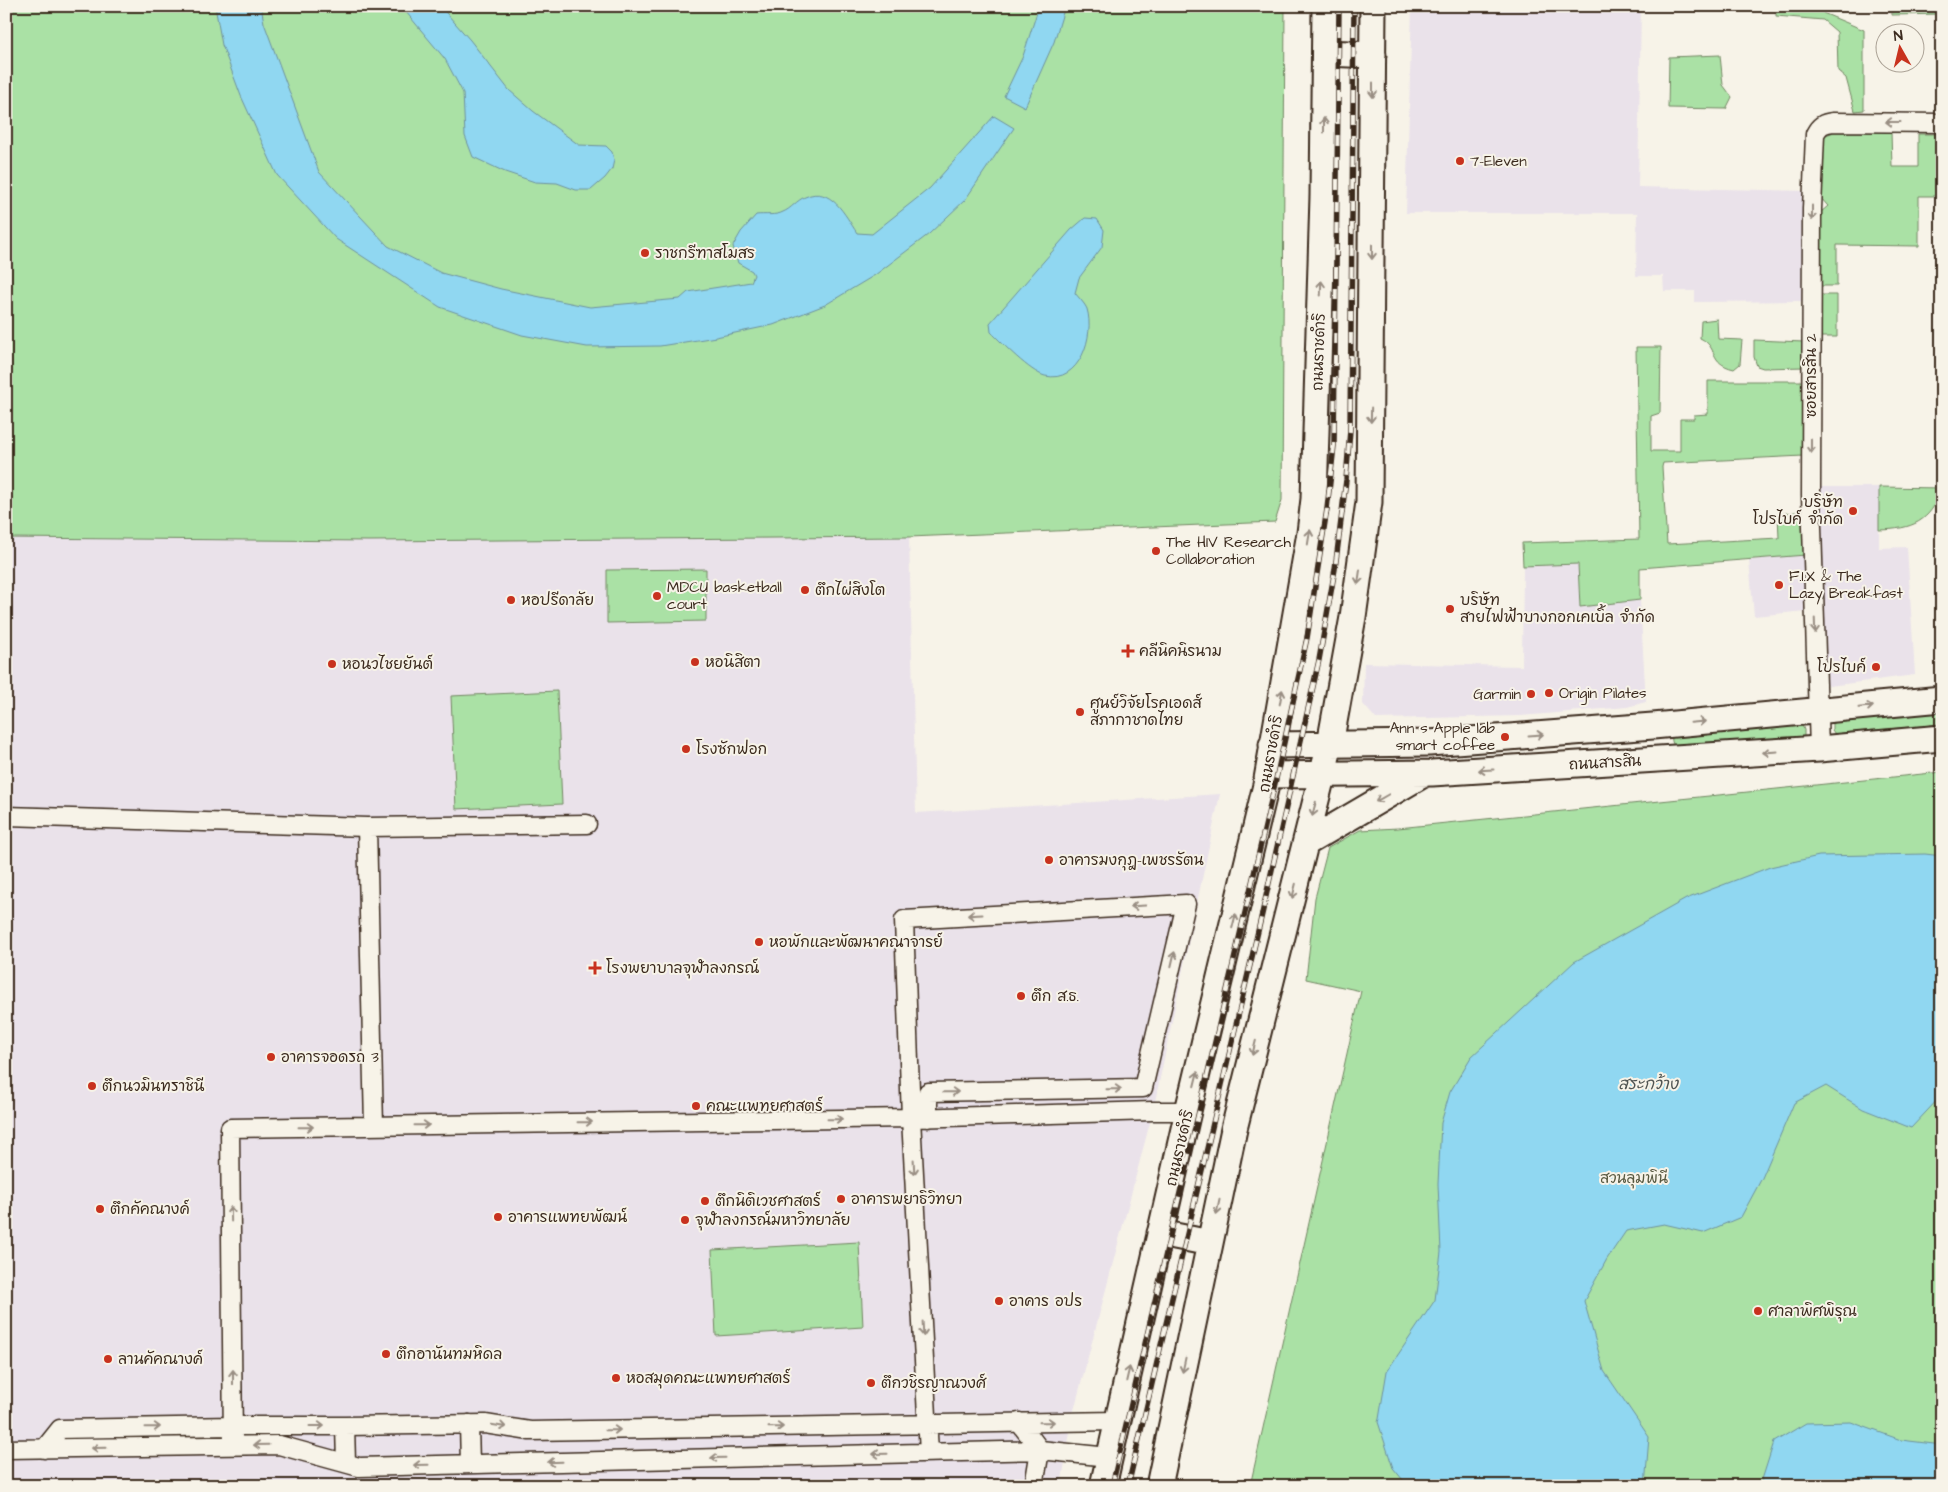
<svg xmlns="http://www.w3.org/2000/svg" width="1948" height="1492" viewBox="0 0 1948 1492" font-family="'Architects Daughter','Playpen Sans Thai',sans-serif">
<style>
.built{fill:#eae2ea}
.green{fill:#aae1a5;stroke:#728662}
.water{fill:#90d7f1;stroke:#6e929d}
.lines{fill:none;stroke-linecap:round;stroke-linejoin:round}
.street-casing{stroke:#3b2a1e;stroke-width:21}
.secondary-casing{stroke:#3b2a1e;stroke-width:29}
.street{stroke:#f7f3e8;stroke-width:18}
.secondary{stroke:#f7f3e8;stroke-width:25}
.rail-casing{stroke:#3b2a1e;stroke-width:5.5}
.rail{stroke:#f7f3e8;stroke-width:4;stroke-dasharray:11;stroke-linecap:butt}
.oneway{stroke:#998e83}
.poi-dot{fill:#c8321e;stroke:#f7f3e8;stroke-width:2}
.labels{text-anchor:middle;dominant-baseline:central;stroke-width:4;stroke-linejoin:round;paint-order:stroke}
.poi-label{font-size:15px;fill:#3b2a1e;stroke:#f7f3e8;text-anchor:start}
.street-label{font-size:15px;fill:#3b2a1e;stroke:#f7f3e8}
.park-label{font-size:15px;fill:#575840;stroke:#f7f3e8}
.water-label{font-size:16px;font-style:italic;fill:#505553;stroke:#f7f3e8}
</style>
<rect width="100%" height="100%" fill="#f7f3e8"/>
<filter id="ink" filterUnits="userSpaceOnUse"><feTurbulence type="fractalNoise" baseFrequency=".02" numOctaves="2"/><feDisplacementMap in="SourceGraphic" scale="10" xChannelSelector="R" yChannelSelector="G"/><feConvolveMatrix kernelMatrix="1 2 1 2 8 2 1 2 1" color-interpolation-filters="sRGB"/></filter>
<g filter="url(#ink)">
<path class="built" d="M1412 6H1641L1638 187 1806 191 1805 301 1695 302V291H1664L1663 276H1636L1637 213H1406Z
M1819 487H1879V548L1907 547 1915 675 1829 686 1825 682Z
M909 537 916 813 1220 794 1153 1111 1073 1414 1061 1486H6V538L417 540Z
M1806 555V611L1754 616 1749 560Z
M1578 564 1580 607 1640 600 1646 702 1627 707 1521 716 1376 719 1363 704 1364 663 1522 666 1523 566Z"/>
<path class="green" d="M6 6H1285L1282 500 1275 522 909 537 369 541 6 538Z
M1776 6H1822L1823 13 1864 30V110L1855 111 1846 78 1838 71 1837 32 1823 20 1776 16Z
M1892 6H1942V14L1892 15Z
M1720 55 1723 85 1732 97 1726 109 1668 108 1669 57Z
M1834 132H1891L1892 167H1918V134H1942V196H1919V246L1837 245V286H1819L1820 213 1828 206 1820 197 1823 136Z
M1820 295H1837V337H1819Z
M1717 319 1718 339 1742 340 1740 364 1734 369C1708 363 1719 347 1700 338L1701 321Z
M1754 340 1804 342V367L1763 368 1757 366 1754 357Z
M1636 347H1661L1660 413 1651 416V451H1680V419H1694V415L1708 414V381H1804L1803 456 1663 463 1662 467 1667 544 1779 538 1778 514 1804 511 1806 555 1640 568V600L1580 607 1578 564 1523 566 1522 543 1639 539Z
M1879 487 1942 488V489C1930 522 1913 529 1879 530Z
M706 569V621L607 623V570Z
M557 691 562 804 456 809 451 696Z
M1942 708V724L1835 734 1832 730V720Z
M1802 725 1804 730V736L1799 741 1679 750C1673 745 1671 743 1672 735Z
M1942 772V1486H1250L1361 991 1306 979 1315 898 1328 848 1360 830 1398 828Z
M859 1242 863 1327 716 1336 712 1250Z"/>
<path class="water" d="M215 6H261L264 23 319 172 388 246 441 273 501 289 590 307 680 299 688 292 751 282 754 275 752 271 738 263 733 246 741 232 756 215C764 214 776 216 783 212 791 209 797 200 805 197 831 185 845 215 857 233L872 234 930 188 994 116 1014 128 965 200 929 234 875 275 825 305 773 325 716 337 660 346 587 347 522 335 440 307 336 239 277 175 241 96 222 45Z
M401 6H440L470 40 509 90 533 111 579 145 606 146 612 152 614 160 612 169 605 178 591 190H576L557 183 535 182 505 172 473 157 465 136 463 93 445 59Z
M1039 6H1065L1054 42 1025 107 1004 96 1023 56Z
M1085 218 1097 219 1104 230 1102 247 1079 278 1075 293C1079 298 1085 304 1087 309 1095 335 1080 384 1045 376 1030 372 1003 344 991 332L990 323 1071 230Z
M1925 854 1942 856V1095L1911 1128 1863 1109 1826 1086 1794 1103 1762 1178 1741 1217 1703 1233 1664 1224 1626 1231 1607 1259 1584 1301 1604 1371 1649 1437 1645 1486H1408L1393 1468 1378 1422 1379 1419 1387 1371 1435 1300 1441 1252 1438 1184 1441 1123 1450 1092 1471 1057 1574 962 1686 899 1770 867 1819 856Z
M1851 1422 1901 1440 1942 1445V1486H1760L1774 1442 1806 1423Z"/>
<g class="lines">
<g class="street-casing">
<path id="street" d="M1819 749 1811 495 1812 209 1815 134C1819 126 1823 123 1833 122L1942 123
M6 816 367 827 587 824
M367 827 374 1126
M928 1118V1092L1143 1088 1186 904 904 920 911 1118 929 1453
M1019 1422 1040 1450 1034 1486
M469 1424 470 1464
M345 1426 346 1463
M233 1445 230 1128 911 1118 1153 1111H1188
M6 1449 279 1445 359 1467 1040 1450 1109 1457
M44 1449 60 1429 233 1426H345L485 1424 530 1431 1117 1421"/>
</g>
<g class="secondary-casing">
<path id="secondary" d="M1325 53 1373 55
M1272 745 1429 743 1653 726 1942 699
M1268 775 1432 773 1819 749 1942 738
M1306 843 1422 775
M1160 1233 1210 1243
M1103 1486 1188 1111 1266 785 1310 533 1314 499 1323 196 1325 6
M1159 1486 1234 1129 1330 744 1353 617 1369 502 1373 6"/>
</g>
<use href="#street" class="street"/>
<use href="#secondary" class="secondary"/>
<g class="rail-casing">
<path id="rail" d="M1112 1486 1276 779 1307 638 1327 509 1334 446 1339 6
M1128 1486 1262 914 1319 660 1335 569 1346 480 1350 430 1354 6"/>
</g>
<use href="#rail" class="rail"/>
</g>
<defs><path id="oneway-shaft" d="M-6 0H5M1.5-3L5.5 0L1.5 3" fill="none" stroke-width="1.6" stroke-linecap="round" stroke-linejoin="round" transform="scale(1.25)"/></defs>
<g class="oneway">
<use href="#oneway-shaft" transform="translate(1373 90) rotate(90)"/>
<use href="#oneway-shaft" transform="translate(1893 122) rotate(-180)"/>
<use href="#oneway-shaft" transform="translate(1324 125) rotate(-90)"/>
<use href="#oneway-shaft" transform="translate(1812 213) rotate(90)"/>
<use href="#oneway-shaft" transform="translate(1372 252) rotate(90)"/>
<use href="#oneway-shaft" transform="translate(1321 288) rotate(-88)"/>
<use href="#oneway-shaft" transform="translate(1371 415) rotate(91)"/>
<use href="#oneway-shaft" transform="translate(1811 446) rotate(90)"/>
<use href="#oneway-shaft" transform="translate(1309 537) rotate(-81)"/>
<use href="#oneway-shaft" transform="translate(1359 577) rotate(98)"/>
<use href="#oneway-shaft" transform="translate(1815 626) rotate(88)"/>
<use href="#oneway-shaft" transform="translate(1281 697) rotate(-80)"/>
<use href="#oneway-shaft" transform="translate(1866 707) rotate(-6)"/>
<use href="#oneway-shaft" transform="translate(1698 722) rotate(-5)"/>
<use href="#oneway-shaft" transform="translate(1536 735) rotate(-4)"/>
<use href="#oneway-shaft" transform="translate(1770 752) rotate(176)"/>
<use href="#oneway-shaft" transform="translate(1486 770) rotate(177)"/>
<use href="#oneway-shaft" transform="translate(1382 798) rotate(150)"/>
<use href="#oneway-shaft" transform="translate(1314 809) rotate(104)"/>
<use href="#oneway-shaft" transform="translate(1294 891) rotate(104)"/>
<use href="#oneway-shaft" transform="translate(1138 906) rotate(177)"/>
<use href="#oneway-shaft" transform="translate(975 915) rotate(177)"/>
<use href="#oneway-shaft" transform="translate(1234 921) rotate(-76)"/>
<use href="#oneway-shaft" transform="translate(1173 959) rotate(-77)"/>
<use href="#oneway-shaft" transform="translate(1254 1048) rotate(104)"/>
<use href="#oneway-shaft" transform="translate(1196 1079) rotate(-76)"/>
<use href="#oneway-shaft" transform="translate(1114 1089) rotate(-1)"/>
<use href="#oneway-shaft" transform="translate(951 1092) rotate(-1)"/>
<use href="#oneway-shaft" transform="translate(835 1119) rotate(-1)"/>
<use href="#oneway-shaft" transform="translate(585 1122) rotate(-1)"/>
<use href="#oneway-shaft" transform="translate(422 1125) rotate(-1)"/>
<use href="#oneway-shaft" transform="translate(306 1127) rotate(-1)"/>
<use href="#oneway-shaft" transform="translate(914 1167) rotate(87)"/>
<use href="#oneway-shaft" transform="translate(1218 1207) rotate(102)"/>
<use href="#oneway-shaft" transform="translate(231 1214) rotate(-91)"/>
<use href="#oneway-shaft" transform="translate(923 1329) rotate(87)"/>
<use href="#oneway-shaft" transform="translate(1184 1365) rotate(102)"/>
<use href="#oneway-shaft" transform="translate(1128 1374) rotate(-77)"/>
<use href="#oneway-shaft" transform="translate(233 1377) rotate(-90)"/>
<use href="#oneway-shaft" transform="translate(1047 1422) rotate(-1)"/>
<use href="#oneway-shaft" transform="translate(317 1426)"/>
<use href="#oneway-shaft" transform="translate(499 1426) rotate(9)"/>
<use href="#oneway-shaft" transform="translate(153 1427) rotate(-1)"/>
<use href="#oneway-shaft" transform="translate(776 1427) rotate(-1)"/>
<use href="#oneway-shaft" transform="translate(613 1430) rotate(-1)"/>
<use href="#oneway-shaft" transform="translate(261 1445) rotate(179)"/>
<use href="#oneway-shaft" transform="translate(99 1448) rotate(179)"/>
<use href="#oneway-shaft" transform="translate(880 1454) rotate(179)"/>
<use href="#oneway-shaft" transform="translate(718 1458) rotate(179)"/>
<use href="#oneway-shaft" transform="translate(555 1462) rotate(178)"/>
<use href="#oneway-shaft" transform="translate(421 1465) rotate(179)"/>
</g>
</g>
<g class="poi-dot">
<circle cx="1460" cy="161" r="5"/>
<circle cx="645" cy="253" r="5"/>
<circle cx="1853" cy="511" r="5"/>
<circle cx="1156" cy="551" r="5"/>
<circle cx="1779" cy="585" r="5"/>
<circle cx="805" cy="590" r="5"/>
<circle cx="657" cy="596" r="5"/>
<circle cx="511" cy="600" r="5"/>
<circle cx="1450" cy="609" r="5"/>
<path d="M1125.5 643.5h5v5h5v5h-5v5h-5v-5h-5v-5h5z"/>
<circle cx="695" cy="662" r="5"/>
<circle cx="332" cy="664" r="5"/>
<circle cx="1876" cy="667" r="5"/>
<circle cx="1549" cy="693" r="5"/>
<circle cx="1531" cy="694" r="5"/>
<circle cx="1080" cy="712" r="5"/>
<circle cx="1505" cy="737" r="5"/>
<circle cx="686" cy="749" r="5"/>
<circle cx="1049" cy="860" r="5"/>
<circle cx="759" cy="942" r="5"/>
<path d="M592.5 960.5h5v5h5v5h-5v5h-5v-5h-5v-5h5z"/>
<circle cx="1021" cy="996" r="5"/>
<circle cx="271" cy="1057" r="5"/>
<circle cx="92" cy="1086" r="5"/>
<circle cx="696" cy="1106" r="5"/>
<circle cx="841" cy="1199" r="5"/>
<circle cx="705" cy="1201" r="5"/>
<circle cx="100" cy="1209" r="5"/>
<circle cx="498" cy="1217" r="5"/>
<circle cx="685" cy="1220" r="5"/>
<circle cx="999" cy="1301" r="5"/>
<circle cx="1758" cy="1311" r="5"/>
<circle cx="386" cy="1354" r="5"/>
<circle cx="108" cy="1359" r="5"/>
<circle cx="616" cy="1378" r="5"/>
<circle cx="871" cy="1383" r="5"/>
</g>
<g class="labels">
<g class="poi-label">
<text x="1470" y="161">7-Eleven</text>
<text x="655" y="253">ราชกรีฑาสโมสร</text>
<text x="1843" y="502" text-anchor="end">บริษัท<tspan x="1843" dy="17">โปรไบค์ จำกัด</tspan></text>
<text x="1166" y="542">The HIV Research<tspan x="1166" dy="17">Collaboration</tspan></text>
<text x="1789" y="576">F.I.X &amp; The<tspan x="1789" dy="17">Lazy Breakfast</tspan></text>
<text x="667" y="587">MDCU basketball<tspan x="667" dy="17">court</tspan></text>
<text x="815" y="590">ตึกไผ่สิงโต</text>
<text x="521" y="600">หอปรีดาลัย</text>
<text x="1460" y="600">บริษัท<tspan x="1460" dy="17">สายไฟฟ้าบางกอกเคเบิ้ล จำกัด</tspan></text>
<text x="1139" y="651">คลีนิคนิรนาม</text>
<text x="705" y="662">หอนิสิตา</text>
<text x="342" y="664">หอนวไชยยันต์</text>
<text x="1866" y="667" text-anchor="end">โปรไบค์</text>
<text x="1559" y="693">Origin Pilates</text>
<text x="1521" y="694" text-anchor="end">Garmin</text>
<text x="1090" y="703">ศูนย์วิจัยโรคเอดส์<tspan x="1090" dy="17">สภากาชาดไทย</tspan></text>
<text x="1495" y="728" text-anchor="end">Ann s Apple lab<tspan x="1495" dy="17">smart coffee</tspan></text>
<text x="696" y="749">โรงซักฟอก</text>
<text x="1059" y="860">อาคารมงกุฎ-เพชรรัตน</text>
<text x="769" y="942">หอพักและพัฒนาคณาจารย์</text>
<text x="606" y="968">โรงพยาบาลจุฬาลงกรณ์</text>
<text x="1031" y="996">ตึก ส.ธ.</text>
<text x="281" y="1057">อาคารจอดรถ 3</text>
<text x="102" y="1086">ตึกนวมินทราชินี</text>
<text x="706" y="1106">คณะแพทยศาสตร์</text>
<text x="851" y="1199">อาคารพยาธิวิทยา</text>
<text x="715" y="1201">ตึกนิติเวชศาสตร์</text>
<text x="110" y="1209">ตึกคัคณางค์</text>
<text x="508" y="1217">อาคารแพทยพัฒน์</text>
<text x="695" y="1220">จุฬาลงกรณ์มหาวิทยาลัย</text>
<text x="1009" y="1301">อาคาร อปร</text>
<text x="1768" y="1311">ศาลาพิศพิรุณ</text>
<text x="396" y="1354">ตึกอานันทมหิดล</text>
<text x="118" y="1359">ลานคัคณางค์</text>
<text x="626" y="1378">หอสมุดคณะแพทยศาสตร์</text>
<text x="881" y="1383">ตึกวชิรญาณวงศ์</text>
</g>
<g class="street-label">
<text transform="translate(1319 352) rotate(-88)">ถนนราชดำริ</text>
<text transform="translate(1811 376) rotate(-90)">ซอยสารสิน 2</text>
<text transform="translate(1271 754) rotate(-80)">ถนนราชดำริ</text>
<text transform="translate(1605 763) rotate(-3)">ถนนสารสิน</text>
<text transform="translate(1180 1148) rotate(-77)">ถนนราชดำริ</text>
</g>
<g class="park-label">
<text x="1634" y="1178">สวนลุมพินี</text>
</g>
<g class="water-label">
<text x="1648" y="1084">สระกว้าง</text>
</g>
</g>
<rect width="1948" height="1492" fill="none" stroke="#f7f3e8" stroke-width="25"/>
<rect x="12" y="12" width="1923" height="1467" fill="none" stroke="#3b2a1e" stroke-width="2" filter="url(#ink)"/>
<g transform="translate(1900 48) rotate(352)"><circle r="24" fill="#f7f3e8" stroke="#aca397"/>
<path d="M0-4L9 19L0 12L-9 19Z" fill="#c8321e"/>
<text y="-8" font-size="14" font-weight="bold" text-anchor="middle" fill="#3b2a1e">N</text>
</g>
</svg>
